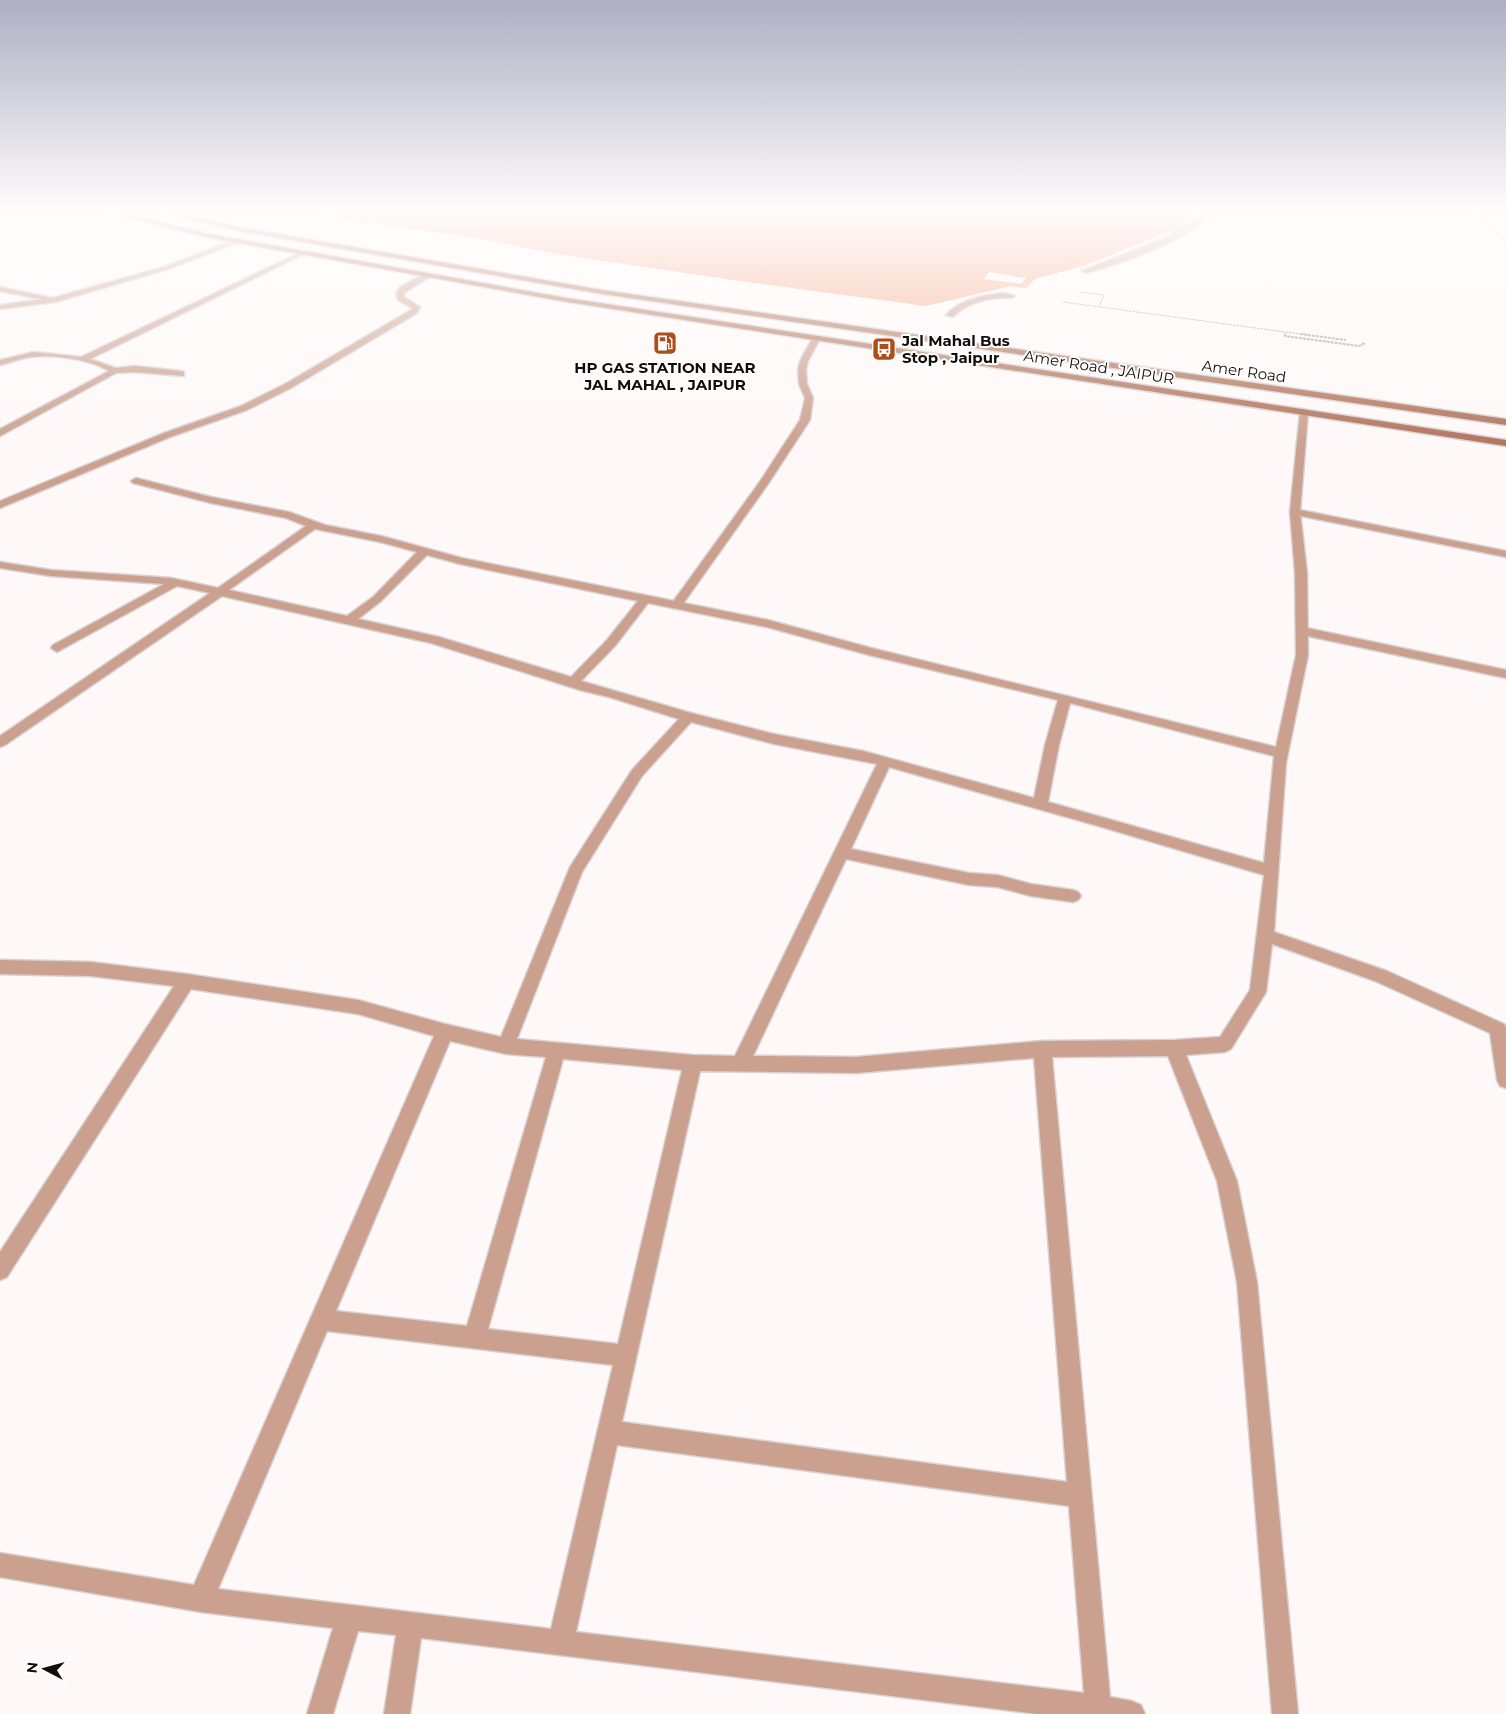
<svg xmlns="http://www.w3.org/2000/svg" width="1506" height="1714" viewBox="0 0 1506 1714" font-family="Montserrat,sans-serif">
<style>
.water{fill:#f5a889;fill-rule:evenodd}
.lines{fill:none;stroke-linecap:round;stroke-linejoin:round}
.service-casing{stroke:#d8d3d2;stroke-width:3}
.pedestrian-casing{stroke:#d8d3d2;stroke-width:3}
.minor-casing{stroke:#d8d3d2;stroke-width:3}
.secondary-casing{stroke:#d8d3d2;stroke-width:3}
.path-far1{stroke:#a6a19f;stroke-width:1;stroke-dasharray:2.5 1;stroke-linecap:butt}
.path{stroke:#a6a19f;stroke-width:2;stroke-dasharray:3 1;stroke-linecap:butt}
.service{fill:#cba08f;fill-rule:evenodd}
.pedestrian{fill:#cba08f;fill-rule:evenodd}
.minor{fill:#cba08f;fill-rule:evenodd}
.secondary{fill:#b0735b;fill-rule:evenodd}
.labels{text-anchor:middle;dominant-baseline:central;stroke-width:4;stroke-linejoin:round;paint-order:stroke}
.far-poi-label{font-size:15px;font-weight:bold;fill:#130c09;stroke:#fff;text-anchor:start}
.far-street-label{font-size:15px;fill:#130c09;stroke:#fff}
</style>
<rect width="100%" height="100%" fill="#fef9f8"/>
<path class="water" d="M297 209H1205L1173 230 1086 265 1035 279 1026 288 1011 286 926 306 733 280 557 254 482 239 364 222ZM989 272 1026 278 1021 284 984 279Z"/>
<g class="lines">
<g class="service-casing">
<path id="service" d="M301 252 306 253 90 359 116 368 134 366 181 371 184 372V376L134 372 116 373 0 436V429L109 371C89 359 54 354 31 357 20 358 10 363 0 365V360L34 352 81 357Z
M0 287 53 298 57 300 53 302 0 291Z
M813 337 820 339 808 361 806 370 807 384 813 398 810 420 768 484 680 608H672L670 606 759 483 800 420 805 398 799 384 798 370 800 361Z
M1295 509 1506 551V557L1291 514 1290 512Z
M1302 627 1506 670V678L1298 634 1296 631 1298 628Z"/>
</g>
<g class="pedestrian-casing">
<path id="pedestrian" d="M1211 209H1218C1184 242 1130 261 1086 273L1082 271 1167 237Z
M1004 293 1015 296 1011 298C991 297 967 302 953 317L946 315C960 299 984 295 1004 293Z"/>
</g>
<g class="minor-casing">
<path id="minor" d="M237 239 240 241 239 242 168 269 56 302 0 309V305L52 298 164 267Z
M426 273 433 275 404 293V297L420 307 417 313 291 388 247 410 170 437 0 508V501L164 433 241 406 285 384 411 310 412 308 398 300 396 293 400 287Z
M1304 409 1308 412 1300 512 1307 573 1308 655 1286 763 1274 932 1387 971 1504 1024 1506 1028V1088L1500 1086 1497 1080 1490 1033 1375 981 1272 944 1266 992 1231 1049 1225 1052 1186 1055 1237 1181 1257 1282 1298 1714H1272L1237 1282 1217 1181 1168 1056 1052 1057 1110 1697 1132 1701 1141 1705 1145 1714H1038L421 1638 410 1714H384L396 1635 358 1631 333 1714H307L333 1628 201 1612 0 1577V1553L194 1585 434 1036 358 1014 191 989 7 1277 0 1280V1252L174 986 91 976 0 974V960L91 962 187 974 358 1000 445 1024 501 1037 570 867 632 770 679 719 609 697 580 690 431 643 222 596 5 745 0 747V736L210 593 177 586 57 652 51 648 53 645 164 584 51 576 0 568V562L51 570 171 578 218 588 306 526 286 518 211 503 133 483 131 481 136 478 211 497 289 512 325 525 381 536 462 558 768 620 871 648 1276 747 1296 655 1295 573 1290 512 1300 412ZM315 529 380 542 417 552 373 597 347 616 229 590ZM427 555 460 564 638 601 607 640 571 677 439 637 358 619 381 601ZM648 603 767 627 869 655 1058 700 1045 745 1034 798 863 751 774 734 691 713 581 681 615 646ZM1070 703 1274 756 1264 863 1048 802 1059 745ZM691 722 774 744 877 764 735 1056 693 1055 517 1039 582 872 642 776ZM889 767 1095 825 1264 875 1250 990 1220 1037 1174 1040 1042 1041 856 1057 753 1056 846 859 969 885 997 887 1031 896 1073 902 1078 900 1081 896 1078 892 1073 890 1031 884 997 875 969 873 851 849ZM450 1041 506 1054 546 1057 467 1326 336 1311ZM1034 1058 1067 1482 622 1422 700 1071 856 1073ZM563 1059 682 1070 618 1344 488 1329ZM327 1331 613 1365 551 1629 218 1589ZM617 1445 1069 1506 1084 1693 576 1632Z"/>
</g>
<g class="secondary-casing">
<path id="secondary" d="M94 209H105L210 234 567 298 1506 440V446L567 302 210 238Z
M147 209H159L239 227 602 290 1506 419V425L602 294 239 231Z"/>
</g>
<path class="path-far1" d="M1472 209 1506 242
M1080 292 1104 295 1099 307
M1063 302 1285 332
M1285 335V332L1310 335"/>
<path class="path" d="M1285 334V336L1359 346 1365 343
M1300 334 1346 340"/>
<use href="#service" class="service"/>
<use href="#pedestrian" class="pedestrian"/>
<use href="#minor" class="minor"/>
<use href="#secondary" class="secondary"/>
</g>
<linearGradient id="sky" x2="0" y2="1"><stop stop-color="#adafc2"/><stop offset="0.47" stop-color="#fffcfc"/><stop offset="1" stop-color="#fffcfc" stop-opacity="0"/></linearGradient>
<rect width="1506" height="449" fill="url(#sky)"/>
<defs>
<g id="fuel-square" transform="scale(1.25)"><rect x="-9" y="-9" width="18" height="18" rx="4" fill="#b04b1a" stroke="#fff"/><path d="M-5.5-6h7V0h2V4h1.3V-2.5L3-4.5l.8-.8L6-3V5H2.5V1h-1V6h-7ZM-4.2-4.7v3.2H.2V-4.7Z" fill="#fff"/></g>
<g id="bus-square" transform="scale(1.25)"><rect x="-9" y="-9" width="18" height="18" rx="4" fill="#b04b1a" stroke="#fff"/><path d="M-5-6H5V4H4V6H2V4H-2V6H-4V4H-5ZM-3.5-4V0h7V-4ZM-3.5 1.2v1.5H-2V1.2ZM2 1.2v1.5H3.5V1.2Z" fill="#fff"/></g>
</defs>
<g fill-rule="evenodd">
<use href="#fuel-square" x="665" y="343"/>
<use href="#bus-square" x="884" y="349"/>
</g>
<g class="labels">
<g class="far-poi-label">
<text x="902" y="340">Jal Mahal Bus<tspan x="902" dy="17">Stop , Jaipur</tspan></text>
<text x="665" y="367" text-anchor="middle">HP GAS STATION NEAR<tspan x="665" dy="17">JAL MAHAL , JAIPUR</tspan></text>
</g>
<g class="far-street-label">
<text transform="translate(1099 367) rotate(9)">Amer Road , JAIPUR</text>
<text transform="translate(1244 371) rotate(8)">Amer Road</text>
</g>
</g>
<g transform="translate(45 1669) rotate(276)" stroke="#ffffff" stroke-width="4" paint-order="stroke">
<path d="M0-4L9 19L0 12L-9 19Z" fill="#130c09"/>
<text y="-8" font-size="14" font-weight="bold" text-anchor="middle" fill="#130c09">N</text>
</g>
</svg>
